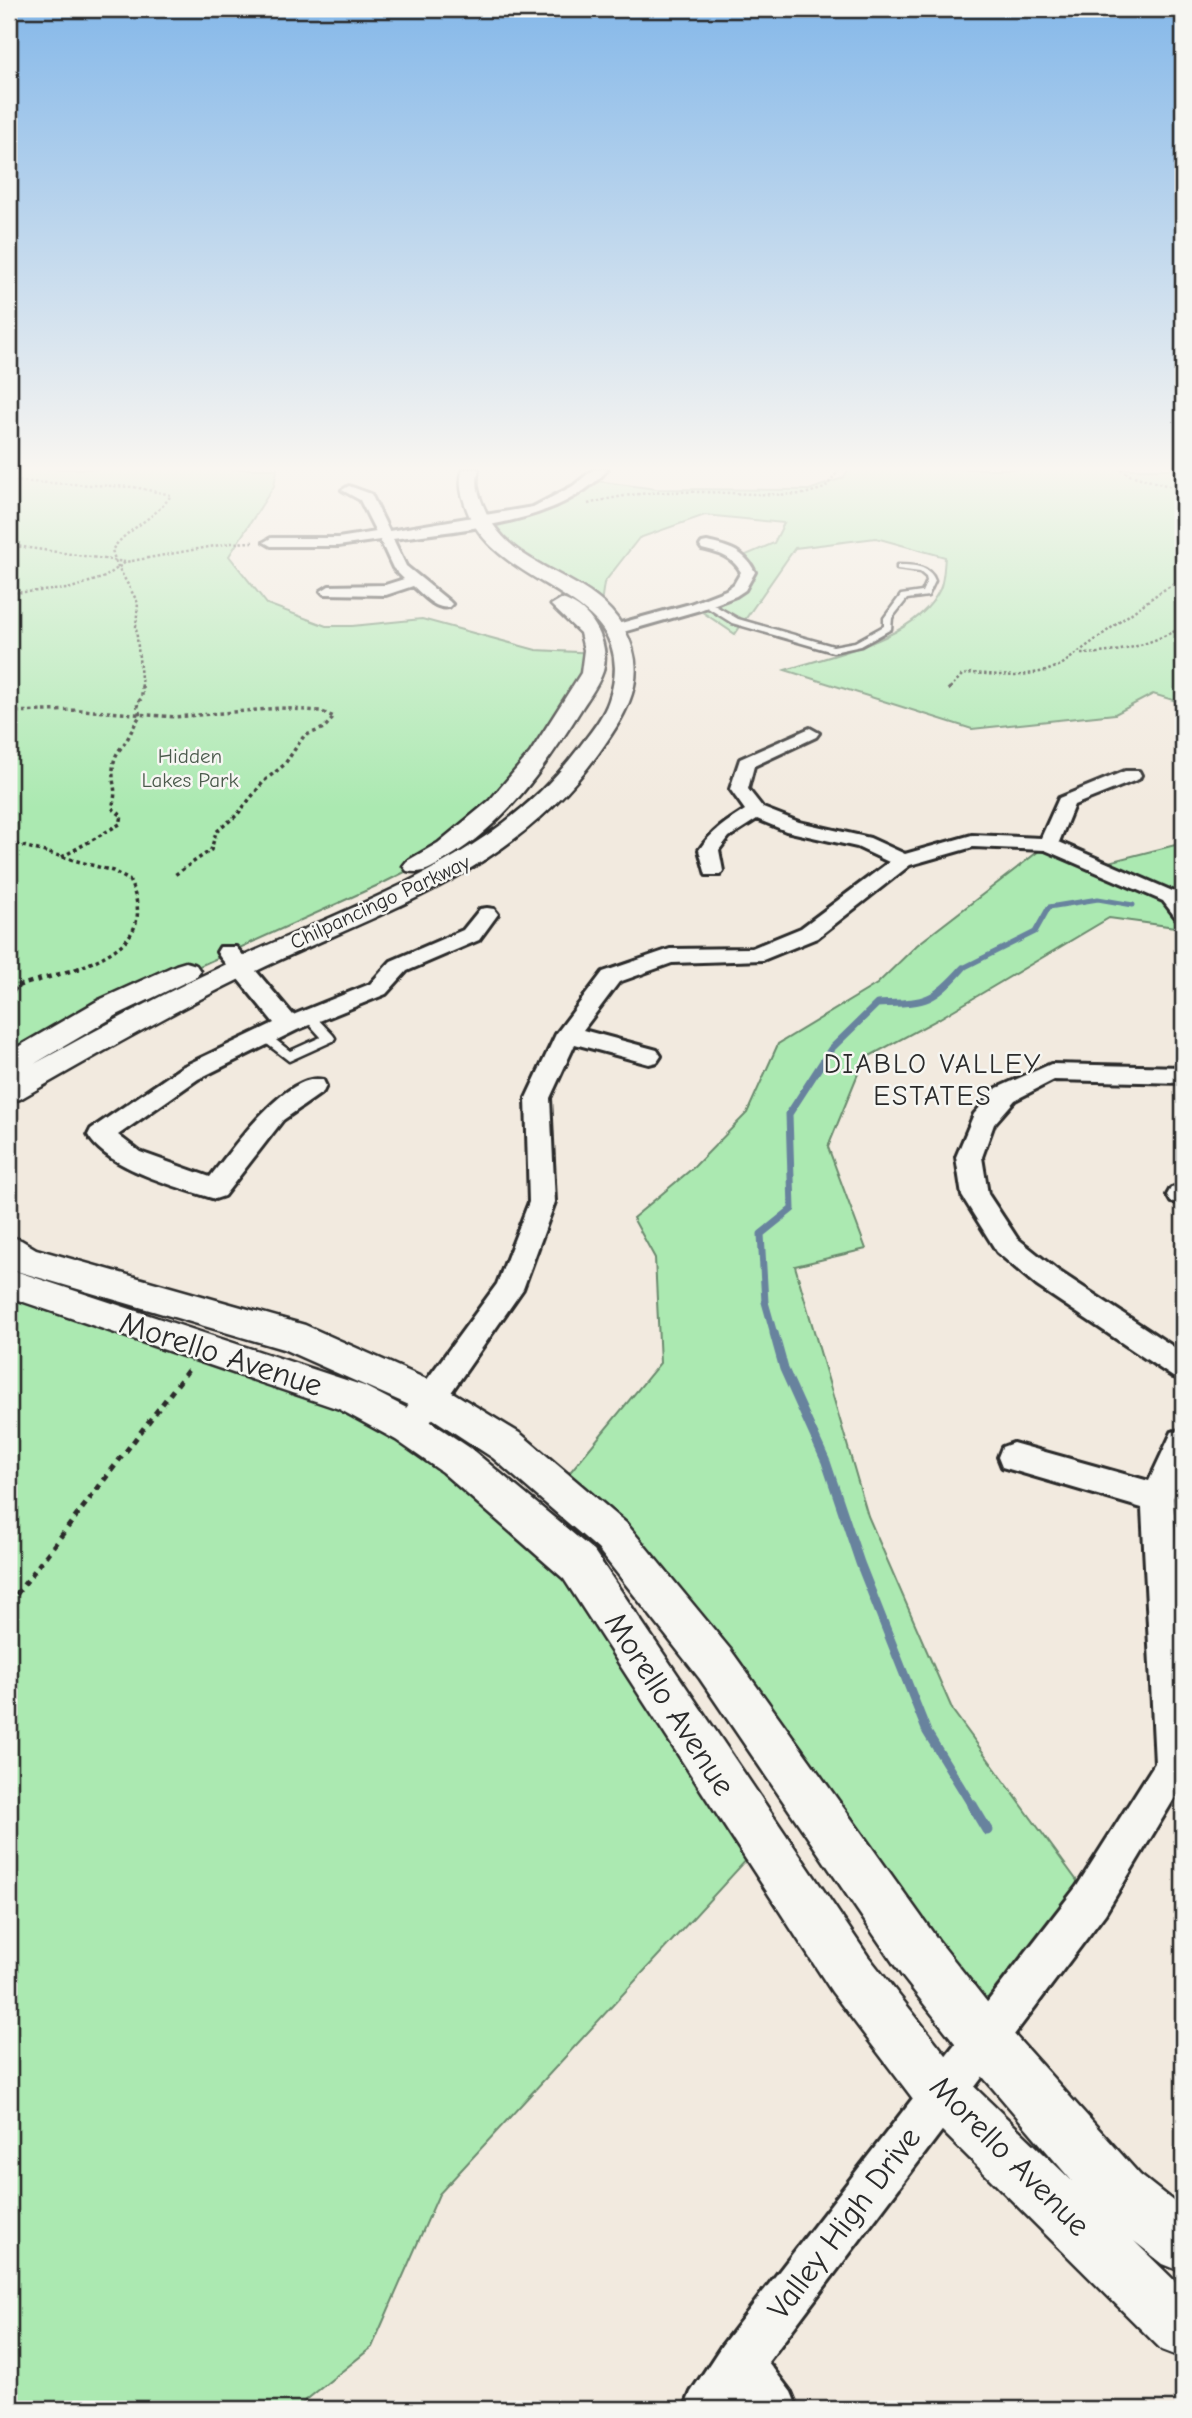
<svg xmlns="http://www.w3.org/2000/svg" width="1192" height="2418" viewBox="0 0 1192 2418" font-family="'Comic Neue',sans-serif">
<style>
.green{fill:#abe9b1;stroke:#6b8a6e;stroke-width:2}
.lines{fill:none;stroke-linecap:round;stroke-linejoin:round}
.stream-far3{stroke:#68839e;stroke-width:5}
.stream-far2{stroke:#68839e;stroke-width:7}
.stream-far1{stroke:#68839e;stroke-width:9}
.stream{stroke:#68839e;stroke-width:11}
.service-casing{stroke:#2b2b2b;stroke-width:5}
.minor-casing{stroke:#2b2b2b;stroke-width:6}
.tertiary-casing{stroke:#2b2b2b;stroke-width:5}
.path-far3{stroke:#2b2b2b;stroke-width:2.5;stroke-dasharray:2.5 2.5;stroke-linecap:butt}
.path-far2{stroke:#2b2b2b;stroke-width:3.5;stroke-dasharray:3.5 3.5;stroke-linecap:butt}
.path-far1{stroke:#2b2b2b;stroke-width:4.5;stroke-dasharray:5 5;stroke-linecap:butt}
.path{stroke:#2b2b2b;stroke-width:5;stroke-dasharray:6 6;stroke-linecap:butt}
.service{fill:#f6f6f2;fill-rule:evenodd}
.minor{fill:#f6f6f2;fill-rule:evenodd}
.tertiary{fill:#f6f6f2;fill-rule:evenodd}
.labels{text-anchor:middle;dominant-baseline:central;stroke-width:5;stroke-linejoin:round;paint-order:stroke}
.far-park-label{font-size:21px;fill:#4b5a4c;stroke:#f6f6f2}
.far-street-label{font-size:21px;fill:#2b2b2b;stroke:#f6f6f2}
.neighbourhood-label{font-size:28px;letter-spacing:2px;fill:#2b2b2b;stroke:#f6f6f2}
.near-street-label{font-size:32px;fill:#2b2b2b;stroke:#f6f6f2}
</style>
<rect width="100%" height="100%" fill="#f2eadf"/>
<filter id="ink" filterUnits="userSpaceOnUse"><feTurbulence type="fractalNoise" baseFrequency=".0143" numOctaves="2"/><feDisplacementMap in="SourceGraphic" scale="14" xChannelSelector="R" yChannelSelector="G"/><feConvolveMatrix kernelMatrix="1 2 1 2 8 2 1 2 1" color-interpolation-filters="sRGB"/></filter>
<g filter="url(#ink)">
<path class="green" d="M9 469H277L274 486 229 556 267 604 326 626H352L422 619 536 650 597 653 551 741 435 857 385 882 109 1007 9 1065Z
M849 469H1183V703L1153 694 1115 714 972 729 785 670C833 655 917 639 940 589 944 580 944 567 945 557L876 538 795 548 735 634 695 607 744 582 739 558 774 543 784 523 705 515 639 538 604 583 600 610 479 521 537 510 589 480 656 489 809 490 843 478Z
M1183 843V928L1109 918 935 1021 864 1059 828 1147 866 1249 795 1266 868 1516 953 1711 1091 1900 984 2039 557 1488 660 1363 655 1258 633 1218 694 1167 747 1113 778 1044 877 984 917 945 1048 844 1097 865Z
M9 1283 351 1397 579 1565 762 1843 439 2194 372 2347 295 2409H9Z"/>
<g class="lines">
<path class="stream-far3" d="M961 969 1035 932 1049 907 1098 899 1133 905"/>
<path class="stream-far2" d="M774 1334 765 1302 761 1234 792 1209 789 1114 831 1049 877 1004C925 1002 930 1005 963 968"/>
<path class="stream-far1" d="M774 1333 784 1369 826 1462 860 1563 927 1732 973 1807"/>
<path class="stream" d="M972 1805 987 1830"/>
<g class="service-casing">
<path id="service" d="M897 565C911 565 930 565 935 581L928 596 907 599 892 618 891 629 861 646 833 652 732 623 700 603 707 601 738 619 833 646 855 642 884 626V618L901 595 922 592 927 581 926 577 920 572 897 569Z
M309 1013 313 1014 333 1035 335 1038 333 1041 289 1061 258 1037 260 1034H268L290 1051 321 1037 303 1017Z"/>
</g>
<g class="minor-casing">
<path id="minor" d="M594 469H608C560 525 462 529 393 539L406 566 449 601 452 604 449 607C435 610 423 595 413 586L386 595 324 594 321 591 329 586 385 585 404 579 393 568 380 540 338 546H271L264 542 271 538H338L376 532 360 500 342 490 349 486 371 494 389 531 533 507 573 486Z
M707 542C729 547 745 551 755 572L745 590 736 596 700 610 616 634 610 632 608 629 610 626 690 604 726 590 734 584 741 572C732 556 718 553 702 549L700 546 702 543Z
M810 728 819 733 816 737 754 766 748 789 763 808 799 822 870 838 905 854 972 835 1041 838 1059 798 1125 771H1139L1141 775 1139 779 1074 805 1059 842 1177 893 1183 900V919L1176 918 1163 901 1045 850 973 847 910 865 817 938 763 960 672 963 619 982 583 1030 657 1050 661 1056 657 1062 649 1064 575 1044 550 1098 555 1202 523 1289 420 1437 409 1441 398 1437 394 1428 398 1419 497 1284 529 1202 526 1098 556 1034 603 972 670 949 752 948 801 928 889 862 857 847 786 831 757 819 729 837 719 850 723 871 720 875H706L699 850C712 831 726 822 745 810L730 789 740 759Z
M487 908 494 909 498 914 479 940 407 971 386 994 297 1030 198 1079 118 1135 140 1152 210 1177C230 1152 287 1070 323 1080L326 1086 323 1092 283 1120 224 1196 215 1199C179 1187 107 1169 88 1135L91 1129 182 1067 274 1023 220 957 217 952 220 947H236L293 1015 370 984 391 961 463 930 480 909Z
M1051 1064 1183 1067V1083L1054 1080 1015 1100 994 1124 982 1157 988 1194 1017 1238 1057 1270 1183 1353V1380L1173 1377 1037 1286 997 1252 962 1196 956 1157 974 1114 997 1088Z
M1183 1184V1204L1171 1202 1167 1195 1171 1188Z
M1183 1429V1475L1173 1498 1183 1652V1784L1105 1914 768 2362 791 2392 798 2409H745L740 2402 736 2409H684L691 2392 722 2345 1077 1886 1155 1763 1142 1508 1002 1467 998 1457 1002 1447 1013 1443 1149 1481 1172 1432Z"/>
</g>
<g class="tertiary-casing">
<path id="tertiary" d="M463 469H479C475 482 478 493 483 505 509 573 590 570 623 627 646 667 635 699 611 735 522 873 387 907 248 975 170 1013 95 1056 20 1099L9 1102V1078L17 1073 9 1075V1052L99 1000 176 965 186 962 196 965 200 971 196 977 119 1014 34 1064C99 1029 164 993 231 962 354 904 493 862 578 749 589 734 603 718 609 700 646 590 499 595 467 510 462 496 458 484 463 469Z
M561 599C590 606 611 642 603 671 599 684 589 697 582 708 546 766 506 824 446 859 433 867 423 875 407 871L403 866 407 861 438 843 489 801 530 753 581 673 584 650 580 633 551 605Z
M9 1236 21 1240 36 1249 305 1325 444 1387 521 1434 626 1523 730 1649 938 1940 1002 2021 1140 2175 1183 2209V2272L1163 2264 1134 2241 1183 2289V2358L1162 2350 923 2112 832 1992 564 1579 442 1472 396 1440 339 1409 9 1297V1269L364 1386 422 1416 470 1448 594 1551 868 1956 961 2074 1072 2181 966 2057 902 1976 700 1679 598 1549 493 1458 418 1409 283 1349 13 1270 9 1267Z"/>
</g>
<path class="path-far3" d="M1121 469 1130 475 1183 490
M9 481 134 487 171 495C156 519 128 527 112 550L116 563 138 603 136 627 142 688
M588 504C665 482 727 497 804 494L825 488 840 469
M9 545 125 562
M9 593 68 589 105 577 126 562 231 543 253 542
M1081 654C1122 653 1147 645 1183 627
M950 688 962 675 972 673 1015 676 1046 671 1061 665 1160 592 1183 579"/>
<path class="path-far2" d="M948 690 952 686
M9 712 81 710 175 717 280 708 320 711 334 717 324 728 304 736 284 765 264 781 237 815 216 832 211 850 173 876
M9 842 113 871 129 880C154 931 120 952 76 969
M62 857 120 824 122 816 112 808C118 788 112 788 113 770 114 750 122 750 129 736 133 728 135 723 140 716L137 703 142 698V686"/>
<path class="path-far1" d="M9 986H17L9 997
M17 986 81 968"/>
<path class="path" d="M9 1604 189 1369"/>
<use href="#service" class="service"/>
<use href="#minor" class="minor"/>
<use href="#tertiary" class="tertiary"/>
</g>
</g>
<linearGradient id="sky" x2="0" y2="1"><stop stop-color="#85b8e9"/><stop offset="0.58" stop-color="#f9f6f1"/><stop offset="1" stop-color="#f9f6f1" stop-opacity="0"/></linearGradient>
<rect width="1192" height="808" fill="url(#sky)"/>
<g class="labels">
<g class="far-park-label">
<text x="190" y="756">Hidden<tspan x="190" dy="24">Lakes Park</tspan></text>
</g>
<g class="far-street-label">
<text transform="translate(380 902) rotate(-25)">Chilpancingo Parkway</text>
</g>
<g class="neighbourhood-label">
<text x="933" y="1064">DIABLO VALLEY<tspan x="933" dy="32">ESTATES</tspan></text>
</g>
<g class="near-street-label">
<text transform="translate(221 1354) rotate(18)">Morello Avenue</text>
<text transform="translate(670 1704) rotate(57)">Morello Avenue</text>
<text transform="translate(1010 2156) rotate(45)">Morello Avenue</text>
<text transform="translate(844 2223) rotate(-53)">Valley High Drive</text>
</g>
</g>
<rect width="1192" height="2418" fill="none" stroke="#f6f6f2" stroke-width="35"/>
<rect x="18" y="18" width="1157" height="2383" fill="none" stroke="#2b2b2b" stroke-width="2.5" filter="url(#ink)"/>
</svg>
